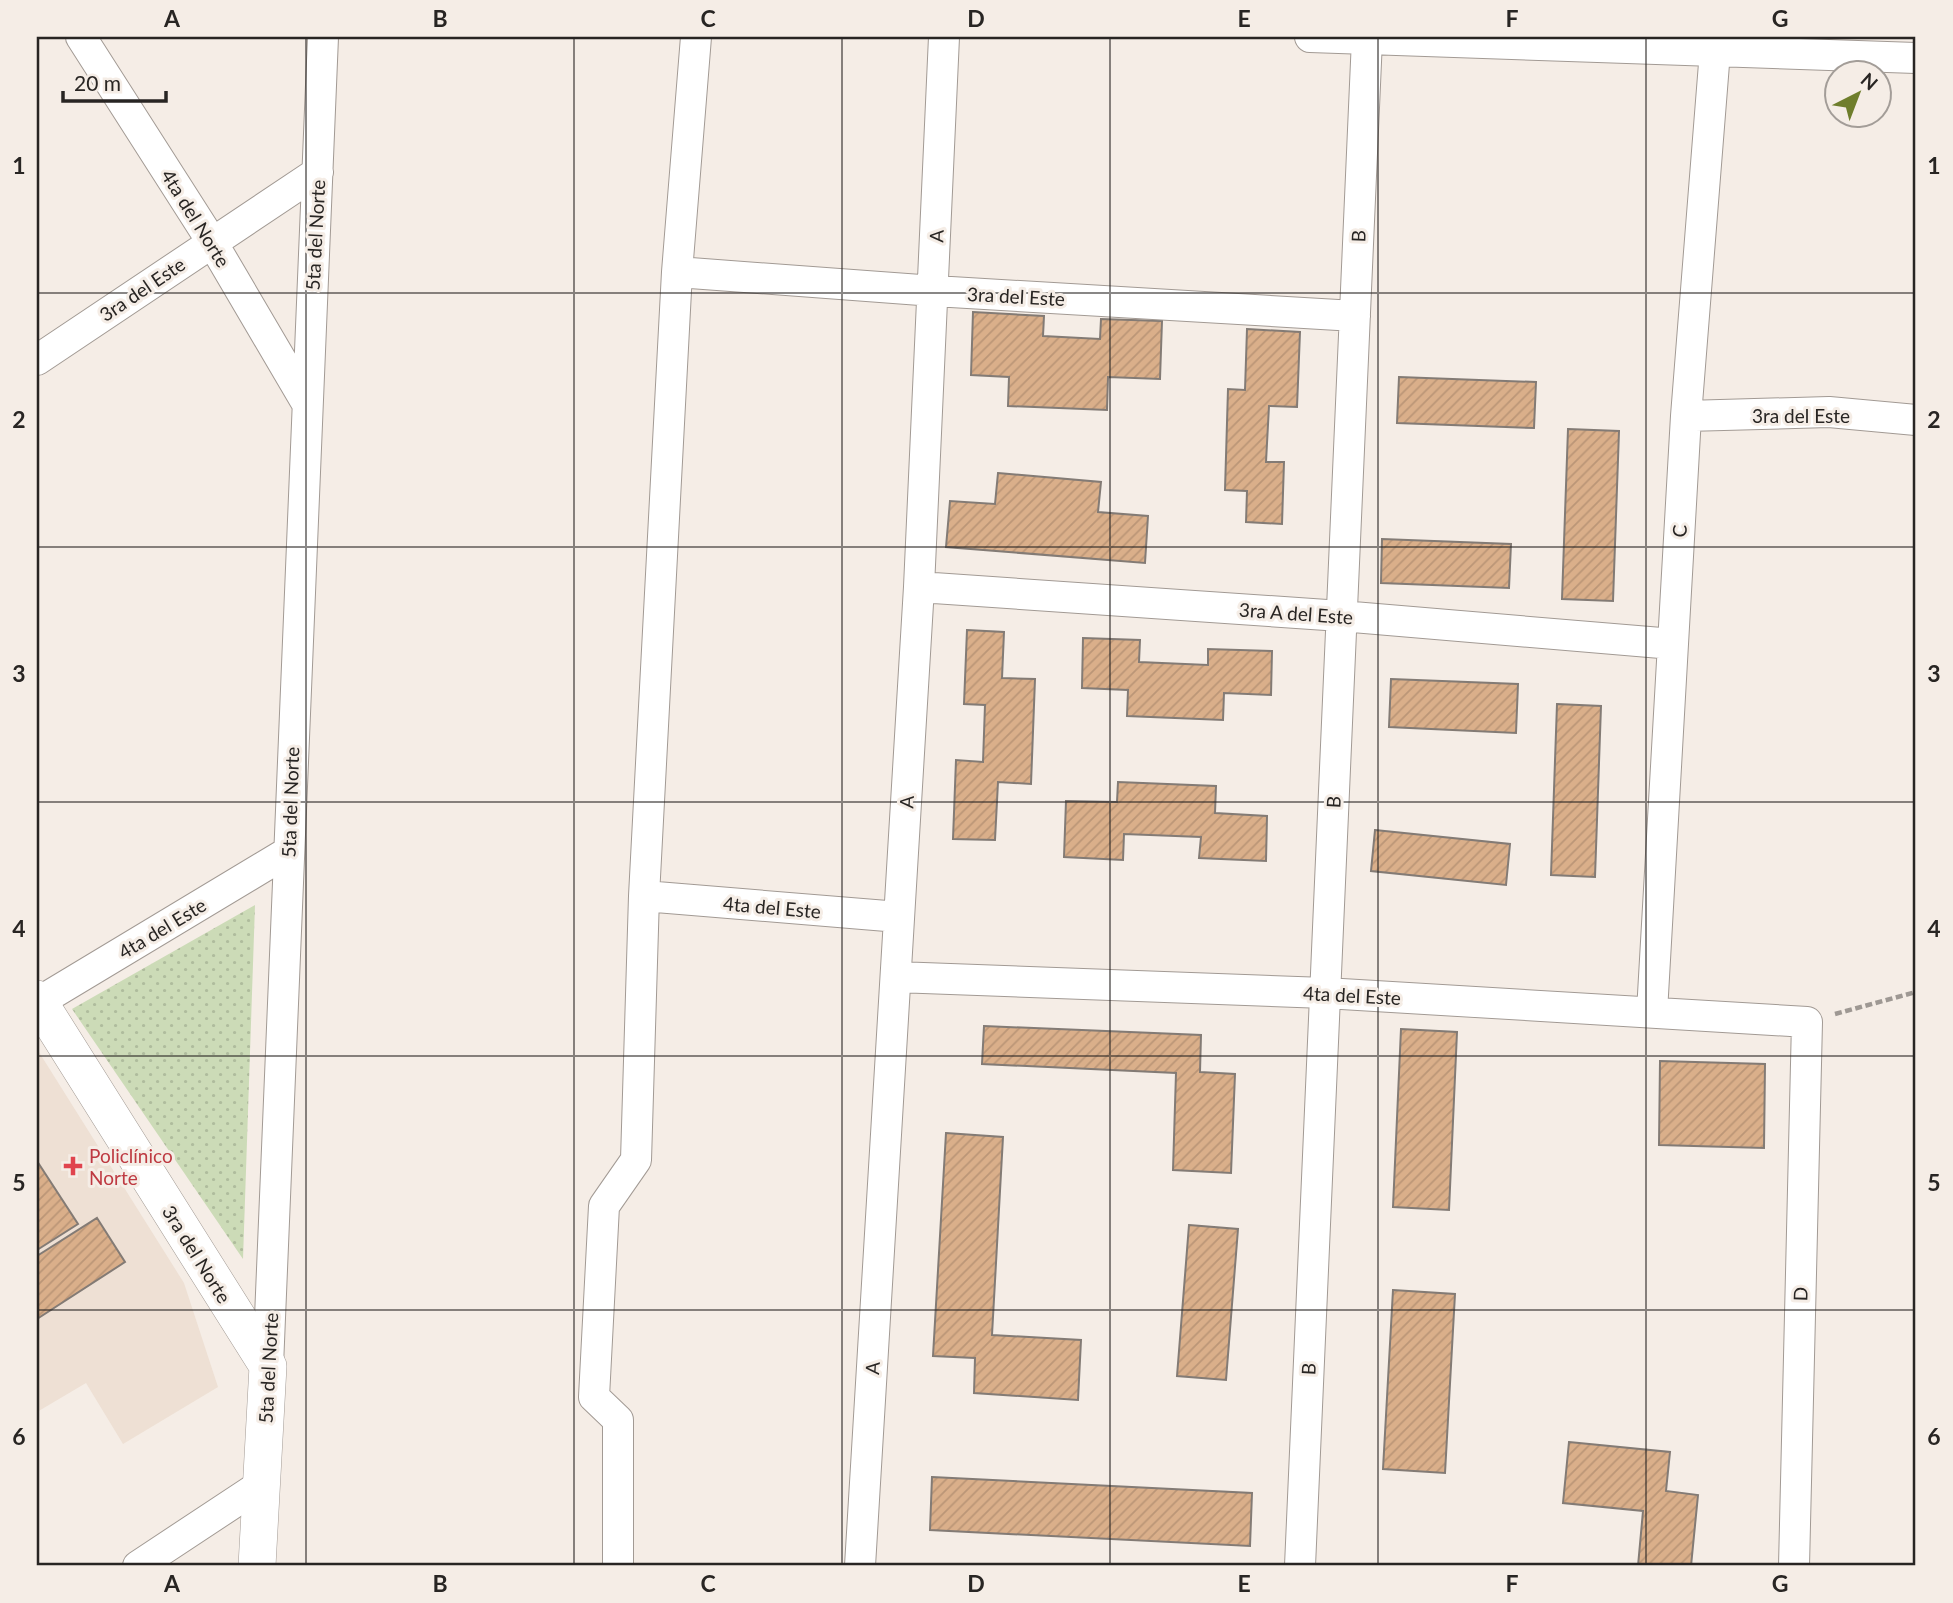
<svg xmlns="http://www.w3.org/2000/svg" width="1953" height="1603" viewBox="0 0 1953 1603" font-family="Lato,sans-serif">
<style>
.built{fill:#eee0d4}
.grass{fill:url(#grass-dots)}
.building{fill:url(#building-hatch);stroke:#837b75;stroke-width:2}
.lines{fill:none;stroke-linecap:round;stroke-linejoin:round}
.minor-casing{stroke:#a29a94;stroke-width:32}
.tertiary-casing{stroke:#a29a94;stroke-width:38}
.path{stroke:#9e9893;stroke-width:4.5;stroke-dasharray:7 3.5;stroke-linecap:butt}
.minor{stroke:#fff;stroke-width:30}
.tertiary{stroke:#fff;stroke-width:37}
.grid{fill:none;stroke:#282523;stroke-width:2;stroke-opacity:0.55}
.health-dot{fill:#e0444e;stroke:#f5ede6;stroke-width:2.5}
.labels{text-anchor:middle;dominant-baseline:central;stroke-width:6;stroke-linejoin:round;paint-order:stroke}
.street-label{font-size:19px;fill:#282523;stroke:#f5ede6}
.health-label{font-size:19px;fill:#be3a42;stroke:#f5ede6;text-anchor:start}
.neatline{fill:none;stroke:#282523;stroke-width:2.5}
.grid-label{font-size:23px;text-anchor:middle;font-weight:bold;fill:#282523}
</style>
<defs>
<pattern id="grass-dots" width="8" height="8" patternUnits="userSpaceOnUse" patternTransform="scale(1.75)"><rect width="8" height="8" fill="#ccdbb7"/><path d="M2 2h.1M6 6h.1" fill="none" stroke="#afbc9d" stroke-width="1.8" stroke-linecap="round"/></pattern>
<pattern id="building-hatch" width="6" height="6" patternUnits="userSpaceOnUse" patternTransform="scale(1.75)"><rect width="6" height="6" fill="#daaf8a"/><path d="M-1 1l2-2M0 6l6-6M5 7l2-2" fill="none" stroke="#bb9677"/></pattern>
</defs>
<rect width="100%" height="100%" fill="#f5ede6"/>
<path class="built" d="M37 1049 184 1283 218 1387 123 1444 86 1383 37 1412Z"/>
<path class="grass" d="M255 905 243 1259 72 1009Z"/>
<path class="building" d="M973 312 1044 316 1043 336 1100 339 1101 319 1162 321 1160 379 1108 377 1107 410 1008 406 1009 377 971 375Z
M1247 329 1300 332 1297 407 1269 406 1266 462H1284L1282 524 1246 522 1247 491 1225 490 1228 389 1245 390Z
M1399 377 1536 382 1534 428 1397 423Z
M1568 429 1619 431 1613 601 1562 599Z
M998 473 1101 482 1098 512 1148 516 1145 563 946 547 950 501 995 504Z
M1382 539 1511 544 1509 588 1381 583Z
M967 630 1004 632 1002 678 1035 679 1031 784 998 782 995 840 953 839 956 760 983 762 985 705 964 704Z
M1083 638 1140 640 1139 662 1208 665V649L1272 651 1271 695 1224 693 1223 720 1127 716 1128 690 1082 688Z
M1391 679 1518 684 1516 733 1389 727Z
M1557 704 1601 706 1595 877 1551 875Z
M1118 782 1216 786 1215 813 1267 816 1266 861 1199 858 1201 837 1124 834 1123 860 1064 857 1066 801 1117 802Z
M1375 830 1510 844 1506 885 1371 871Z
M984 1026 1201 1035 1200 1072 1235 1074 1231 1173 1173 1170 1176 1073 982 1064Z
M1401 1029 1457 1032 1449 1210 1393 1207Z
M1660 1061 1765 1064 1764 1148 1659 1145Z
M946 1133 1003 1137 992 1335 1081 1340 1078 1400 974 1393 975 1358 933 1356Z
M37 1161 78 1224 37 1250Z
M97 1218 125 1262 37 1319V1256Z
M1189 1225 1238 1229 1226 1380 1177 1376Z
M1393 1290 1455 1294 1445 1473 1383 1469Z
M1569 1442 1670 1452 1666 1491 1698 1495 1691 1566H1638L1643 1511 1563 1503Z
M932 1477 1252 1493 1250 1546 930 1530Z"/>
<g class="lines">
<g class="minor-casing">
<path id="minor" d="M81 37 212 242 306 402
M1310 37 1916 58
M677 272 934 291 1355 316
M37 360 318 172
M1686 416 1829 412 1916 420
M919 587 1341 616 1673 644
M644 896 899 917
M896 977 1325 993 1807 1022 1794 1566
M37 1003 288 852
M1652 1012 1686 416 1715 51
M268 1366 323 37
M138 1566 262 1484
M618 1566V1420L594 1397 604 1206 636 1160 644 896 677 272 696 37
M860 1566 919 587 944 37
M1300 1566 1367 39"/>
</g>
<g class="tertiary-casing">
<path id="tertiary" d="M37 999 268 1366 257 1566"/>
</g>
<path class="path" d="M1835 1014 1916 992"/>
<use href="#minor" class="minor"/>
<use href="#tertiary" class="tertiary"/>
</g>
<path class="grid" d="M306 37V1566M574 37V1566M842 37V1566M1110 37V1566M1378 37V1566M1646 37V1566M37 293H1916M37 547H1916M37 802H1916M37 1056H1916M37 1310H1916"/>
<path class="health-dot" d="M69.5 1155.5h7v7h7v7h-7v7h-7v-7h-7v-7h7z"/>
<g class="labels">
<g class="street-label">
<text transform="translate(196 218) rotate(58)">4ta del Norte</text>
<text transform="translate(315 235) rotate(-87)">5ta del Norte</text>
<text transform="translate(936 236) rotate(-88)">A</text>
<text transform="translate(1358 236) rotate(-88)">B</text>
<text transform="translate(142 289) rotate(-34)">3ra del Este</text>
<text transform="translate(1016 296) rotate(3)">3ra del Este</text>
<text x="1801" y="415">3ra del Este</text>
<text transform="translate(1679 531) rotate(-87)">C</text>
<text transform="translate(1296 613) rotate(4)">3ra A del Este</text>
<text transform="translate(290 802) rotate(-88)">5ta del Norte</text>
<text transform="translate(906 802) rotate(-87)">A</text>
<text transform="translate(1333 802) rotate(-87)">B</text>
<text transform="translate(772 907) rotate(5)">4ta del Este</text>
<text transform="translate(162 928) rotate(-31)">4ta del Este</text>
<text transform="translate(1352 995) rotate(3)">4ta del Este</text>
<text transform="translate(197 1254) rotate(58)">3ra del Norte</text>
<text transform="translate(1800 1294) rotate(-88)">D</text>
<text transform="translate(268 1368) rotate(-87)">5ta del Norte</text>
<text transform="translate(872 1368) rotate(-86)">A</text>
<text transform="translate(1308 1369) rotate(-87)">B</text>
</g>
<g class="health-label">
<text x="89" y="1155">Policlínico<tspan x="89" dy="22">Norte</tspan></text>
</g>
</g>
<rect width="1953" height="1603" fill="none" stroke="#f5ede6" stroke-width="77"/>
<g transform="translate(1858 94) rotate(42)"><circle r="33" fill="#f5ede6" stroke="#a39d98" stroke-width="2"/>
<path d="M0-5L12 26L0 18L-12 26Z" fill="#6f7e2c"/>
<text y="-10" font-size="19" font-weight="bold" text-anchor="middle" fill="#282523">N</text>
</g>
<path d="M63 91v10h103v-10" fill="none" stroke="#282523" stroke-width="3.5"/>
<text x="74" y="91" font-size="21" fill="#282523" stroke="#f5ede6" stroke-width="5" paint-order="stroke">20 m</text>
<rect x="38" y="38" width="1876" height="1526" class="neatline"/>
<g class="grid-label">
<text x="172" y="27">A</text>
<text x="440" y="27">B</text>
<text x="708" y="27">C</text>
<text x="976" y="27">D</text>
<text x="1244" y="27">E</text>
<text x="1512" y="27">F</text>
<text x="1780" y="27">G</text>
<text x="19" y="174">1</text>
<text x="1934" y="174">1</text>
<text x="19" y="428">2</text>
<text x="1934" y="428">2</text>
<text x="19" y="682">3</text>
<text x="1934" y="682">3</text>
<text x="19" y="937">4</text>
<text x="1934" y="937">4</text>
<text x="19" y="1191">5</text>
<text x="1934" y="1191">5</text>
<text x="19" y="1445">6</text>
<text x="1934" y="1445">6</text>
<text x="172" y="1592">A</text>
<text x="440" y="1592">B</text>
<text x="708" y="1592">C</text>
<text x="976" y="1592">D</text>
<text x="1244" y="1592">E</text>
<text x="1512" y="1592">F</text>
<text x="1780" y="1592">G</text>
</g>
</svg>
